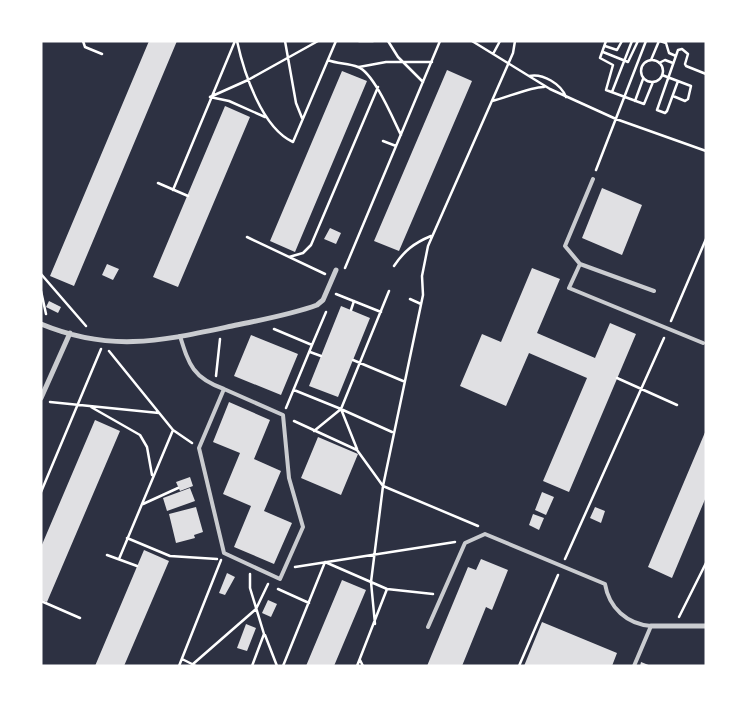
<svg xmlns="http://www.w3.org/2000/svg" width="747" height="707" viewBox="0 0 747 707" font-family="Mulish,sans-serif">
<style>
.building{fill:#e0e0e3}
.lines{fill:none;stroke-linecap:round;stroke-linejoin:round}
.path{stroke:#fff;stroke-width:2.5}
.service{stroke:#caccd0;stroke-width:4}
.minor{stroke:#caccd0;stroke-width:5}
</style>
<rect width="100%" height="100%" fill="#2d3142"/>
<path class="building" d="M149 41H177L74 286 50 276Z
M447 70 472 81 399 251 374 241Z
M342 71 367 81 295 252 270 241Z
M225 106 250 117 178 287 153 277Z
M602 188 642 205 622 255 582 238Z
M330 228 341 233 336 244 324 239Z
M107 264 119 269 113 280 102 275Z
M532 268 560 279 537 333 595 358 610 323 636 334 569 492 543 481 587 378 529 353 506 406 460 386 482 334 501 342Z
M49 301 61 307 58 313 46 307Z
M341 306 370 318 338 397 309 386Z
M251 335 298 354 281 395 234 376Z
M229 402 270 420 254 459 281 471 264 511 292 523 274 564 234 547 251 506 223 494 240 453 213 442Z
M95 420 120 431 47 602 41 600V547Z
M706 430V497L672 578 648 567Z
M318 437 358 454 341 495 301 478Z
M190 477 193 486 180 491 176 482Z
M190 488 195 501 167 511 163 498Z
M542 492 554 497 546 515 535 510Z
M196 507 203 532 194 535 195 538 176 543 169 514Z
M595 507 605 511 601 523 590 518Z
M533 514 544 518 539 530 529 525Z
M144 550 169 561 124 666H95Z
M481 559 508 570 492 610 486 607 462 666H427L468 567 476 570Z
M227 573 235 577 225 595 219 593Z
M342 580 366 590 334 666H306Z
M268 600 277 604 271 617 262 613Z
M542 622 617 653 612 666H524Z
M246 624 256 628 247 651 237 648Z
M641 662 651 666H640Z"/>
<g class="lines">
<path class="path" d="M83 41 85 47 102 54
M237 41C244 73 262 128 293 142L336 41
M285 41 296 103 302 118
M359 41H373
M388 41 398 57 423 82
M472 41 550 89 616 119 706 151
M606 41 600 58 613 65 606 90 644 104 653 82
M660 41 666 43 669 53 676 56
M605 46 617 50 622 41
M603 52 628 62 638 41
M493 54 500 41
M641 71a11 11 0 1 1 22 0a11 11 0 1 1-22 0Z
M328 60C337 64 348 63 358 67 374 73 393 119 401 135
M651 60 659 41
M659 63 665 60 673 63
M359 67 386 62H432
M662 75 691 86 688 99 685 101 673 96
M529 76C543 73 561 84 566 97
M678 81 667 111 665 113 657 110 678 50 682 49 688 54 685 64 686 66 706 74
M612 92 632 41
M492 101C505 98 534 86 544 87
M635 101 643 79
M265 117 229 101 210 97 248 80 318 41
M383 141 396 146
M596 170 646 41
M158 183 188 196
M173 190 235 41
M247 237 325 274
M289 257 303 253 311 245 378 87
M394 266C404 251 414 243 431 236
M345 268 440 41
M41 274 86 326
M41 291 46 314
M336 294 381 312
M410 299 421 304
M351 310 354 301
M671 321 706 239
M274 329 312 345 286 408
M312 345 326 312
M109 351 173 430 192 443
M310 352 321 356
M353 360 403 381
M216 376 220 339
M617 378 677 405
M294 390 341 409 357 449
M50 402 159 413
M91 407 140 435 147 447 152 475
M343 410 392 432
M294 421 357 450 383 486 478 526
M314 431 341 409 389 291
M41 492 101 349
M143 504 178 488
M127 538 170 556 217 559
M107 555 137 566
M119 559 173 430
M565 559 664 338
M325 562 387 589 433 594
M295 567 455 542
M250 574V588L264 634 252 666
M278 589 309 603
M41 601 80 618
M679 617 706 563
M375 624 371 582 383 486 423 295 422 276 428 246 513 53 515 41
M265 635 277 666
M182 659 196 666
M360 660 363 666
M193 664 256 609 268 584
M179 666 221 560
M283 666 325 562
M357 666 387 589
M519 666 558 575"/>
<path class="service" d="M593 179 565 246 580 264 569 288 703 343
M580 264 654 291
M180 336C189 365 193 378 224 389L283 415 289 478 303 527 280 579 224 553 199 448 224 389
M428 627 465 543 485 534 605 584C609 608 627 624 651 626L634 666"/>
<path class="minor" d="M41 324C111 353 161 341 232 326 260 320 290 315 317 305L323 300 336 270
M41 398 70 333
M651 626H706"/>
</g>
<rect width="747" height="707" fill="none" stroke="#ffffff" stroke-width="85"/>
</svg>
